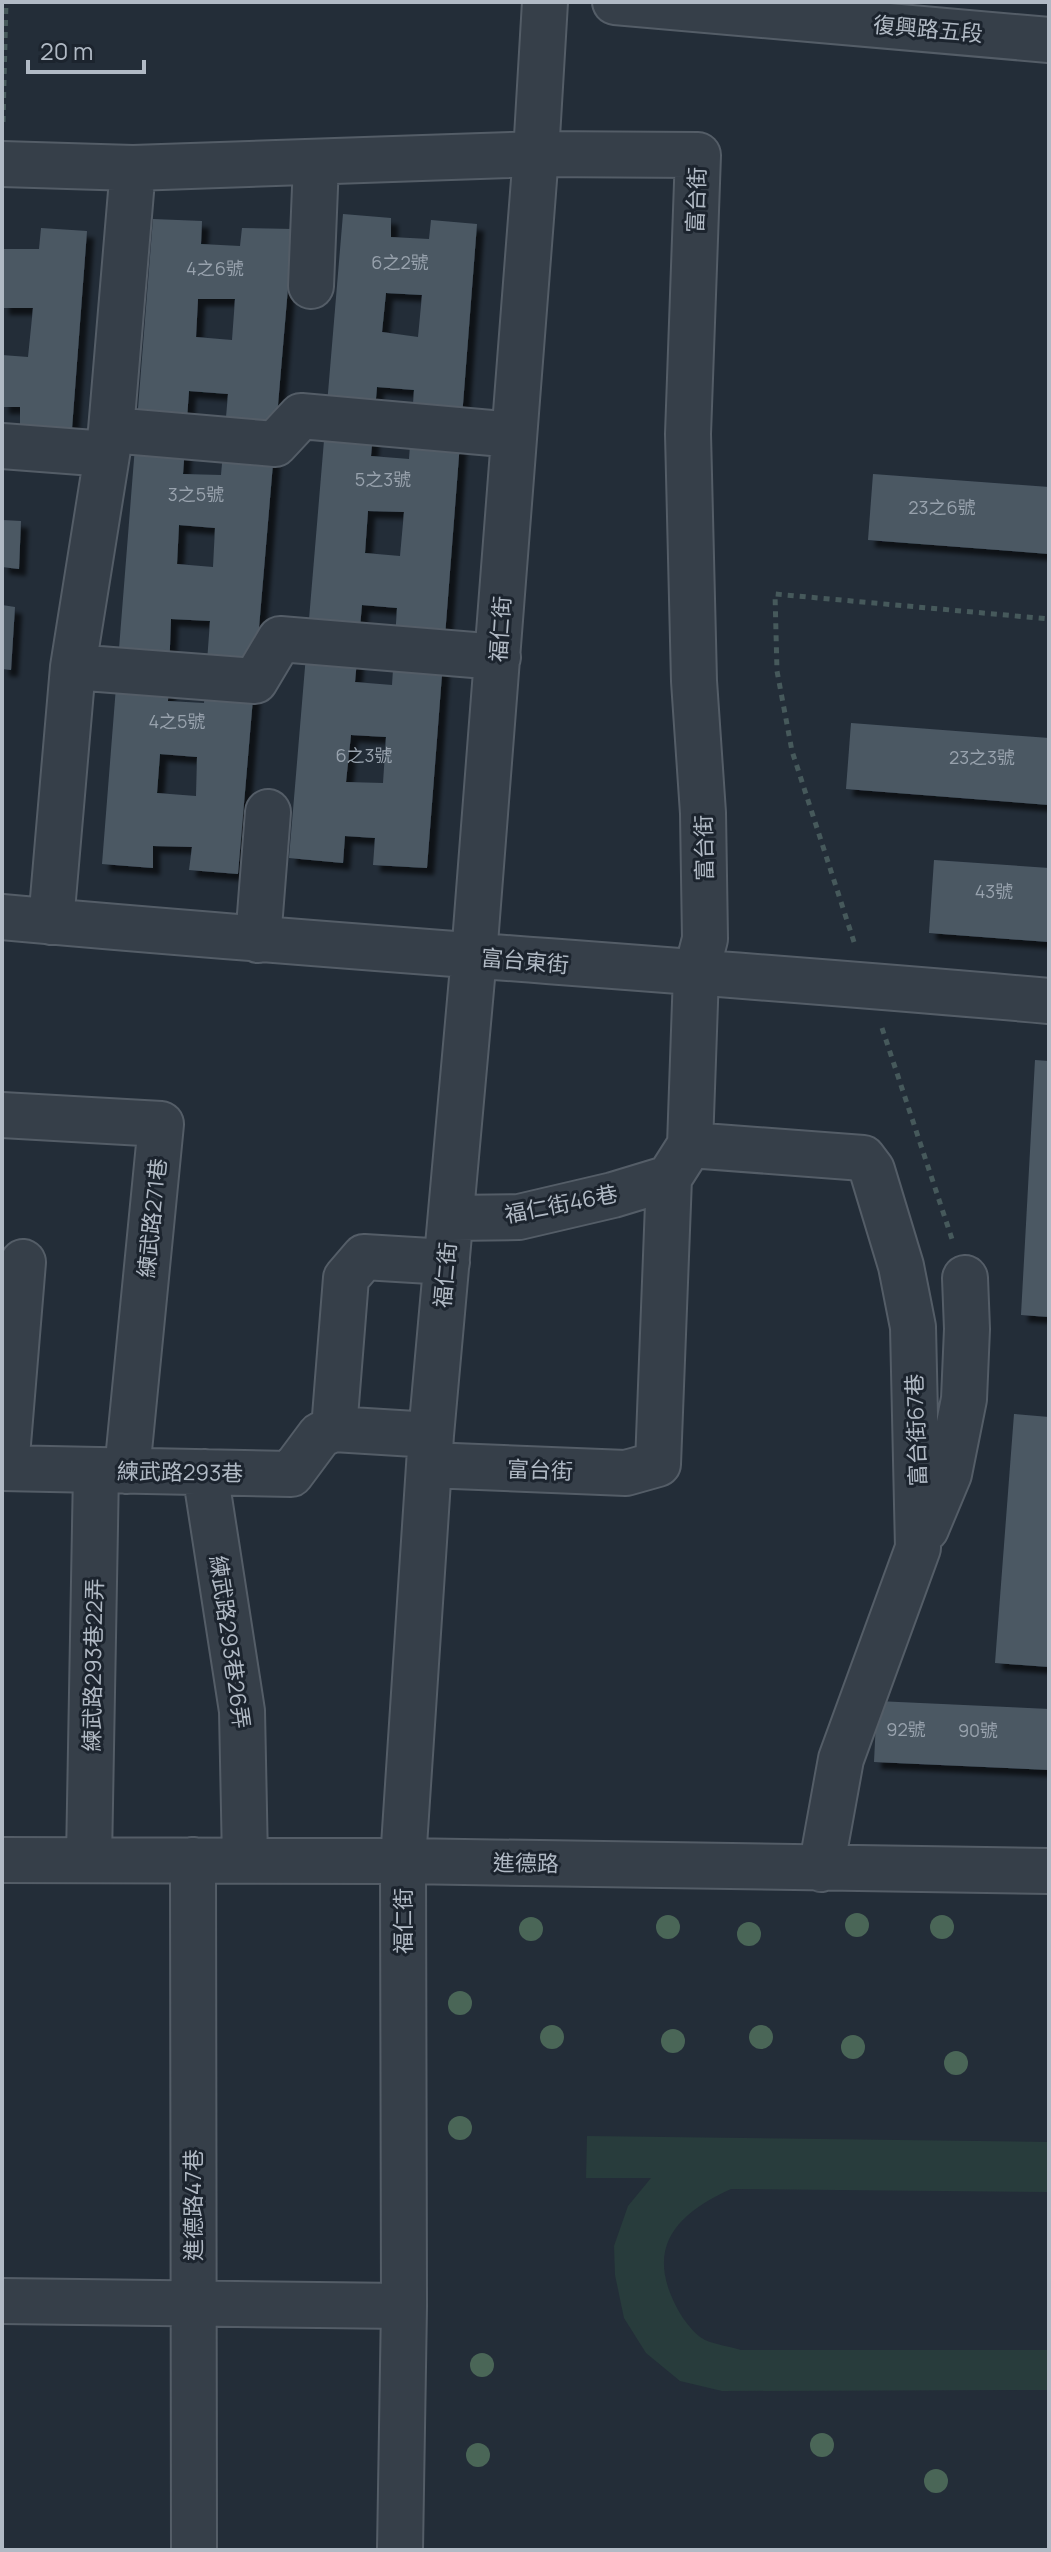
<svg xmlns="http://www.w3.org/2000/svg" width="1051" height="2552" viewBox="0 0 1051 2552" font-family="Manrope,'Noto Sans TC',sans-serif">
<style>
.pitch{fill:#283c3c}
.building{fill:#4b5864;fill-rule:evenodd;filter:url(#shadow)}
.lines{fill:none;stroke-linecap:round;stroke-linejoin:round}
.minor-casing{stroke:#545d67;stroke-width:48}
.path{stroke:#46595b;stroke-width:5;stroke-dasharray:6 6;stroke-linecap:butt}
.minor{stroke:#363f49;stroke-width:44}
.tree{fill:#4a6657}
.labels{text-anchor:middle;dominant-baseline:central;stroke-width:6;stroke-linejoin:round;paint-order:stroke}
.number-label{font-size:18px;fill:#98a2ad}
.street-label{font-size:22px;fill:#b1bac5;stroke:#1c242e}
</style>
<defs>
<filter id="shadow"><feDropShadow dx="7" dy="7" stdDeviation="2" flood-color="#0009"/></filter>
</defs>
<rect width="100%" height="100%" fill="#232d38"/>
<path class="pitch" d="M587 2136 1049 2142V2192L731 2189C680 2212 646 2244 674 2302 680 2315 692 2333 705 2340 716 2345 729 2346 741 2350H1049V2390L722 2391 680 2381 646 2353 624 2318 615 2275 614 2246 628 2206 651 2178H586Z"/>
<path class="building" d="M343 214 391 218V237L429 239 431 220 477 224 427 868 373 865 375 838 345 836 343 863 289 858ZM386 293 422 295 418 337 382 332ZM377 387 414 390 409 459 371 456ZM368 511 404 512 400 556 365 553ZM362 605 397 608 392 685 355 682ZM351 735 386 737 383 783 346 782Z
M153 219 202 221 201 244 240 246 242 228 293 229 238 874 189 870 192 847 153 846V868L102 864ZM198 299H235L232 340 196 337ZM189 391 228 394 221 475 183 474ZM179 525 215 528 213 567 177 564ZM171 619 210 621 204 703 168 701ZM160 754 197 757 196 796 157 793Z
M41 228 87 231 71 442 20 438V407H2V355L28 357 33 308H2V249H39Z
M873 474 1049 487V554L868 540Z
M2 520 21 521 19 569 2 567Z
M2 605 15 607 11 670 2 669Z
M851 723 1049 738V805L846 789Z
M934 860 1049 868V942L929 933Z
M1035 1060 1049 1061V1317L1021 1315Z
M1014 1414 1049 1417V1667L995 1663Z
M877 1701 1049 1709V1770L874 1762Z"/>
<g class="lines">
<g class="minor-casing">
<path id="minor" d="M615 2 1049 40
M2 164 133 168 536 154 698 155 688 434 694 681 703 813 705 939 696 974 690 1145 669 1178 658 1464 626 1473 429 1465
M311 286 316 163
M111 430 275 444 301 416 514 435
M2 446 107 454
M73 667 255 681 280 639 498 657
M2 917C351 949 700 970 1049 1001
M51 922 73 667 111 430 133 168
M258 940 268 812
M2 1115 161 1124 127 1471
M690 1145 863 1158 872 1170 901 1266 913 1327 918 1548 841 1759 821 1869
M451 1218 519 1217 613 1195 669 1178
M334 1429 346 1278 364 1257 447 1262
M2 1468 291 1474 320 1435 334 1429 431 1435
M6 1468 23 1262
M205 1472 242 1711 245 1860
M926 1529 949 1474 964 1399 967 1329 965 1278
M89 1859 96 1471
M2 1860 403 1861 1049 1871
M193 1860 194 2550
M2 2301 404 2306
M400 2550 404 2306 403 1861 431 1435 474 956 536 154 545 2"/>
</g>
<path class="path" d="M3 122 6 2
M854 942 792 751 777 671 775 594 1049 619
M882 1028 952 1239"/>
<use href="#minor" class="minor"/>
</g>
<g class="tree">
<circle cx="857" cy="1925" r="12"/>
<circle cx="668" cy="1927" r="12"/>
<circle cx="942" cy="1927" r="12"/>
<circle cx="531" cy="1929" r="12"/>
<circle cx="749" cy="1934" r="12"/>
<circle cx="460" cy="2003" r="12"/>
<circle cx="552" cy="2037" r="12"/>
<circle cx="761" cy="2037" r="12"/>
<circle cx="673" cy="2041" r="12"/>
<circle cx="853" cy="2047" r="12"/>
<circle cx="956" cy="2063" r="12"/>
<circle cx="460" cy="2128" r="12"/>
<circle cx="482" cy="2365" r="12"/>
<circle cx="822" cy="2445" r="12"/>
<circle cx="478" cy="2455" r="12"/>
<circle cx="936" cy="2481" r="12"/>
</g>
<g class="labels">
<g class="number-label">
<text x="400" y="262">6之2號</text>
<text x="215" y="268">4之6號</text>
<text x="383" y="479">5之3號</text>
<text x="196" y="494">3之5號</text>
<text x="942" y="507">23之6號</text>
<text x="177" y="721">4之5號</text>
<text x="364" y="755">6之3號</text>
<text x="982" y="757">23之3號</text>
<text x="994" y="891">43號</text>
<text x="906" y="1729">92號</text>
<text x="978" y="1730">90號</text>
</g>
<g class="street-label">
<text transform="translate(928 29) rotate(5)">復興路五段</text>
<text transform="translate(696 200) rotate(-88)">富台街</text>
<text transform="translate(500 629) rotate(-86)">福仁街</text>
<text transform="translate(704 848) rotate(-91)">富台街</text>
<text transform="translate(525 961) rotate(5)">富台東街</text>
<text transform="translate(561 1204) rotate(-11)">福仁街46巷</text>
<text transform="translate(152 1218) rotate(-84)">練武路271巷</text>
<text transform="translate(445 1275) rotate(-85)">福仁街</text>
<text transform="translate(916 1430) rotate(-92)">富台街67巷</text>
<text transform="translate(540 1470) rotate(2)">富台街</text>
<text transform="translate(180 1472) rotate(1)">練武路293巷</text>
<text transform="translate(230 1642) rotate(82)">練武路293巷26弄</text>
<text transform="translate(93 1665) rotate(-89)">練武路293巷22弄</text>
<text transform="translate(526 1863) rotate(1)">進德路</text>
<text transform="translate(403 1921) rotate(-90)">福仁街</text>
<text transform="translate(193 2205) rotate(-90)">進德路47巷</text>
</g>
</g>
<rect width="1051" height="2552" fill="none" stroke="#b1bac5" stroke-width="8"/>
<path d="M28 60v12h116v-12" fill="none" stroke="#b1bac5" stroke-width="4"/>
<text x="40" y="60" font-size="24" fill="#b1bac5" stroke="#1c242e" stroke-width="6" paint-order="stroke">20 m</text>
</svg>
